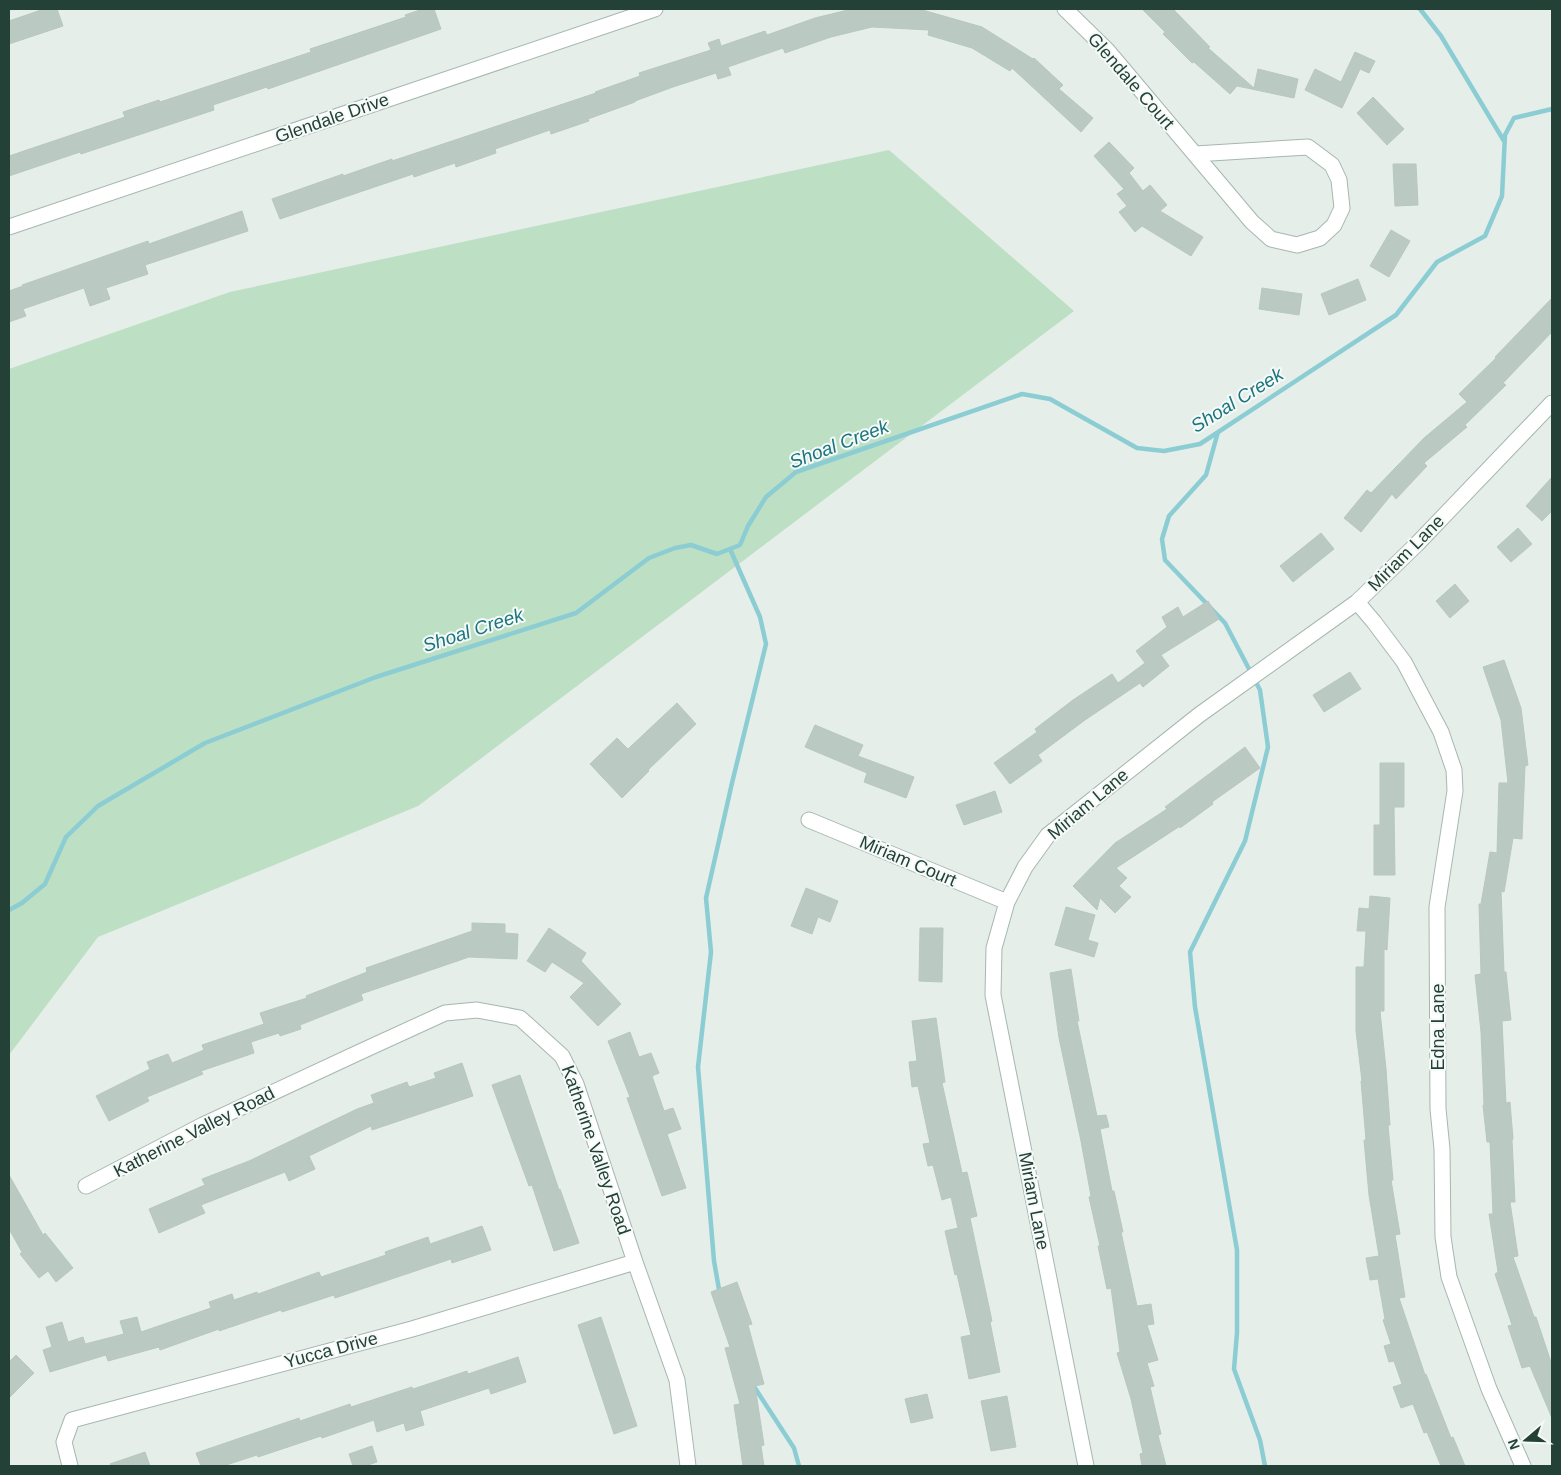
<svg xmlns="http://www.w3.org/2000/svg" width="1561" height="1475" viewBox="0 0 1561 1475" font-family="Arial,sans-serif">
<style>
.green{fill:#bddfc4}
.lines{fill:none;stroke-linecap:round;stroke-linejoin:round}
.stream{stroke:#8ccdd4;stroke-width:4.5}
.building{fill:#bac9c2;stroke:#b7c8c0}
.minor-casing{stroke:#a7b7b0;stroke-width:17}
.minor{stroke:#fff;stroke-width:15}
.labels{text-anchor:middle;dominant-baseline:central;stroke-width:4;stroke-linejoin:round;paint-order:stroke}
.street-label{font-size:18px;fill:#234137;stroke:#f5faf8}
.water-label{font-size:19px;font-style:italic;fill:#1b757f;stroke:#f5faf8}
</style>
<rect width="100%" height="100%" fill="#e5eee9"/>
<path class="green" d="M889 150 1074 311 418 806 98 937 9 1055V369L230 292Z"/>
<g class="lines">
<path class="stream" d="M1420 9 1441 36 1504 141
M1218 432 1206 475 1169 516 1162 539 1165 560 1225 623 1260 690 1268 747 1245 841 1190 952 1195 1007 1237 1250V1333L1234 1369 1260 1440 1265 1466
M9 910 22 903 45 884 66 837 98 806 205 743 376 677 576 613 649 558 675 548 691 545 717 554 740 545 748 526 766 497 796 472 1022 394 1050 399 1137 448 1164 451 1200 444 1396 315 1437 262 1485 236 1502 196 1505 135 1514 118 1552 109
M720 1295 714 1261 698 1067 711 952 706 898 732 783 766 644 760 617 730 549
M753 1385 794 1448 799 1466"/>
</g>
<path class="building" d="M44 9H57L63 26 9 44V21Z
M423 9H434L441 29 268 89 267 87 213 105 214 110 81 154 80 152 9 176V156L125 117 123 112 159 100 160 102 224 81 311 52 310 49 406 17 405 15Z
M852 9H919L982 27 1033 59 1034 58 1063 85 1059 89 1093 118 1081 132 1012 68 1010 71 972 48 928 35 929 30 872 27 831 37 785 53 783 48 728 67 731 75 718 79 716 73 673 87 635 101V102L588 119 589 121 551 134 550 130 495 149 496 153 456 167 455 163 414 177 413 174 280 219 272 199 343 174V176L392 159V161L596 93 595 92 640 76 639 73 711 50 708 43 719 39 721 46 765 31 767 35 815 18Z
M1142 9H1173L1210 47 1208 48 1254 88 1258 69 1298 79 1294 98 1237 86 1230 94 1194 62 1192 63 1163 34 1165 32Z
M1355 52 1375 61 1369 73 1360 69 1342 108 1305 90 1315 69 1341 82Z
M1373 97 1404 129 1387 145 1357 113Z
M1109 142 1134 168 1129 173 1143 191 1150 185 1167 205 1160 211 1203 237 1191 256 1142 226 1135 232 1119 212 1127 206 1117 194 1124 189 1094 156Z
M1393 164H1416L1418 205 1395 206Z
M242 211 248 231 145 265 148 274 106 288 110 299 90 306 84 288 23 309 26 316 9 322V291L23 286 22 285 148 241 149 244Z
M1391 230 1410 241 1389 277 1370 266Z
M1358 279 1366 300 1329 315 1321 294Z
M1262 288 1302 294 1299 315 1259 309Z
M1552 298V332L1503 383 1506 385 1465 425 1467 427 1424 463 1427 466 1396 499 1392 494 1361 532 1344 518 1367 490 1371 493 1424 438 1467 402 1459 394 1496 358 1495 357Z
M1552 477V511L1542 521 1526 506Z
M1518 528 1532 544 1511 562 1497 547Z
M1321 533 1334 549 1293 582 1280 566Z
M1455 584 1469 601 1450 618 1436 601Z
M1208 601 1219 619 1161 655 1169 666 1143 687 1140 683 1085 720 1038 755 1042 761 1010 784 994 763 1037 732 1035 729 1073 700 1112 674 1118 683 1145 663 1136 651 1167 627 1162 617 1178 607 1183 617Z
M1504 660 1521 708 1528 765 1525 766 1522 839 1513 838 1504 892 1501 891 1504 972H1506L1511 1020 1502 1021 1506 1103 1510 1102 1513 1139 1512 1140 1515 1202H1510L1518 1256 1513 1257 1534 1317H1536L1552 1365V1418L1530 1366 1522 1368 1508 1326 1512 1325 1495 1274 1498 1272 1489 1214H1493L1490 1142H1487L1483 1105H1484L1481 1032 1475 975 1481 974 1479 904H1481L1490 852 1497 853 1499 783H1508L1501 720 1483 667Z
M1350 672 1361 689 1324 712 1313 695Z
M677 703 696 724 648 770 649 771 622 798 590 764 617 738 628 749Z
M815 725 863 745 858 756 914 777 906 798 864 782 867 773 805 747Z
M1245 747 1260 768 1212 802 1213 804 1180 828V826L1116 868 1127 878 1119 886 1131 897 1115 913 1100 898 1097 910 1073 886 1115 843 1167 809 1165 807Z
M1380 763H1404V807H1394L1395 875H1374V825H1380Z
M995 791 1002 812 964 825 956 805Z
M806 888 838 901 830 922 818 917 812 934 791 926Z
M1370 896 1390 898 1387 950 1384 949V1011H1380L1386 1069 1390 1125H1388L1393 1180H1391L1400 1234 1395 1235 1405 1297 1399 1298 1425 1375 1426 1374 1451 1438 1453 1437 1465 1466H1441L1427 1432 1424 1433 1413 1404 1401 1408 1393 1387 1402 1384 1394 1361 1389 1362 1384 1346 1391 1344 1383 1320 1385 1319 1378 1279 1370 1280 1366 1258 1379 1256 1369 1195 1364 1140H1366L1361 1081H1362L1356 1031V967H1364L1366 931H1357L1359 908 1369 909Z
M1066 907 1095 915 1088 940 1098 943 1094 957 1055 945Z
M472 923 505 924V933L518 934 517 959 469 957 361 994 363 1000 300 1025 301 1029 280 1036 279 1033 251 1042 254 1053 201 1071 203 1074 147 1097 149 1101 109 1121 96 1096 150 1069 147 1062 168 1054 172 1063 204 1050 202 1045 264 1024 260 1013 307 998 306 996 367 972 366 968 472 931Z
M549 928 586 953 581 961 621 1004 598 1026 570 997 584 983 552 962 545 972 527 961Z
M920 928H943L942 982 919 981Z
M1071 969 1079 1021H1077L1097 1116 1106 1115 1109 1127 1100 1129 1112 1191H1114L1123 1232H1121L1137 1306 1151 1304 1154 1324 1147 1325 1158 1360 1147 1363 1154 1386 1150 1387 1161 1434 1158 1435 1166 1466H1142L1140 1454 1143 1453 1131 1399 1117 1353 1120 1352 1111 1288 1107 1289 1098 1246H1100L1089 1197 1091 1196 1081 1141 1059 1038 1050 973Z
M936 1018 945 1082 942 1083 962 1173 967 1172 977 1216 970 1218 992 1321 990 1322 1000 1372 969 1379 961 1337 971 1335 957 1274 955 1275 945 1231 958 1228 951 1197 942 1200 933 1165 928 1166 923 1144 930 1143 918 1086 912 1087 909 1062 917 1061 912 1021Z
M630 1032 639 1057 651 1053 659 1073 652 1076 664 1111 673 1108 681 1129 667 1134 686 1188 662 1196 627 1098 630 1097 608 1041Z
M462 1063 473 1096 372 1130 371 1126 309 1156 315 1169 289 1181 285 1172 201 1205 205 1213 159 1233 149 1209 205 1185 202 1179 249 1161 357 1109 374 1103 371 1095 407 1082 409 1087 436 1078 434 1073Z
M520 1075 559 1190 560 1189 579 1243 554 1251 532 1185 529 1186 492 1085Z
M9 1175 43 1235 45 1233 73 1268 56 1282 48 1271 39 1278 20 1254 22 1252 9 1229Z
M482 1226 491 1250 452 1263 451 1259 335 1298 334 1295 282 1312 281 1310 219 1331V1329L160 1350 159 1347 108 1361 106 1355 50 1372 43 1350 52 1347 46 1327 62 1322 68 1342 83 1337 85 1344 124 1334 120 1321 137 1317 141 1332 211 1308 209 1302 232 1294 234 1300 257 1292 258 1294 319 1272 321 1277 386 1255 385 1252 428 1237 430 1244Z
M737 1282 752 1324 748 1325 764 1384 755 1386 764 1445 761 1446 764 1466H743L734 1405 740 1404 725 1348 730 1347 711 1292Z
M601 1317 637 1426 614 1434 578 1325Z
M16 1355 34 1373 9 1398V1362Z
M518 1357 526 1382 491 1394 489 1388 420 1411 424 1425 406 1431 404 1423 377 1432 374 1420 322 1438 321 1436 258 1457 257 1455 223 1466H201L196 1453 299 1418 300 1421 350 1404 351 1407 412 1387 413 1389 467 1371 468 1374Z
M927 1394 933 1418 911 1423 905 1399Z
M1007 1396 1016 1447 991 1451 981 1401Z
M372 1446 377 1462 365 1466H353L349 1454Z
M145 1452 150 1466H111L110 1464Z"/>
<g class="lines">
<g class="minor-casing">
<path id="minor" d="M1065 9 1107 50 1252 222 1271 239 1297 245 1320 238 1334 225 1342 208 1339 180 1332 165 1308 147 1195 154
M9 227 655 9
M1357 602 1374 622 1404 662 1441 732 1454 770 1455 791 1437 907 1438 1109 1442 1149 1443 1237 1449 1277 1489 1389 1523 1466
M809 820 1007 902
M86 1186 203 1125 362 1051 445 1013 477 1010 520 1018 562 1056 576 1084 635 1262 677 1380 688 1466
M70 1466 64 1442 72 1420 412 1329 635 1262
M1086 1466 993 995 994 948 1007 902 1025 867 1048 835 1199 715 1357 602 1416 545 1552 403"/>
</g>
<use href="#minor" class="minor"/>
</g>
<g class="labels">
<g class="street-label">
<text transform="translate(1131 81) rotate(49)">Glendale Court</text>
<text transform="translate(332 118) rotate(-19)">Glendale Drive</text>
<text transform="translate(1406 553) rotate(-45)">Miriam Lane</text>
<text transform="translate(1088 804) rotate(-40)">Miriam Lane</text>
<text transform="translate(908 861) rotate(23)">Miriam Court</text>
<text transform="translate(1438 1027) rotate(-90)">Edna Lane</text>
<text transform="translate(194 1132) rotate(-27)">Katherine Valley Road</text>
<text transform="translate(596 1150) rotate(71)">Katherine Valley Road</text>
<text transform="translate(1034 1201) rotate(79)">Miriam Lane</text>
<text transform="translate(331 1350) rotate(-15)">Yucca Drive</text>
</g>
<g class="water-label">
<text transform="translate(1237 400) rotate(-32)">Shoal Creek</text>
<text transform="translate(839 444) rotate(-21)">Shoal Creek</text>
<text transform="translate(473 630) rotate(-18)">Shoal Creek</text>
</g>
</g>
<rect width="1561" height="1475" fill="none" stroke="#234137" stroke-width="20"/>
<g transform="translate(1526 1440) rotate(251)" stroke="#f5faf8" stroke-width="4" paint-order="stroke">
<path d="M0-4L9 19L0 12L-9 19Z" fill="#234137"/>
<text y="-8" font-size="14" font-weight="bold" text-anchor="middle" fill="#234137">N</text>
</g>
</svg>
